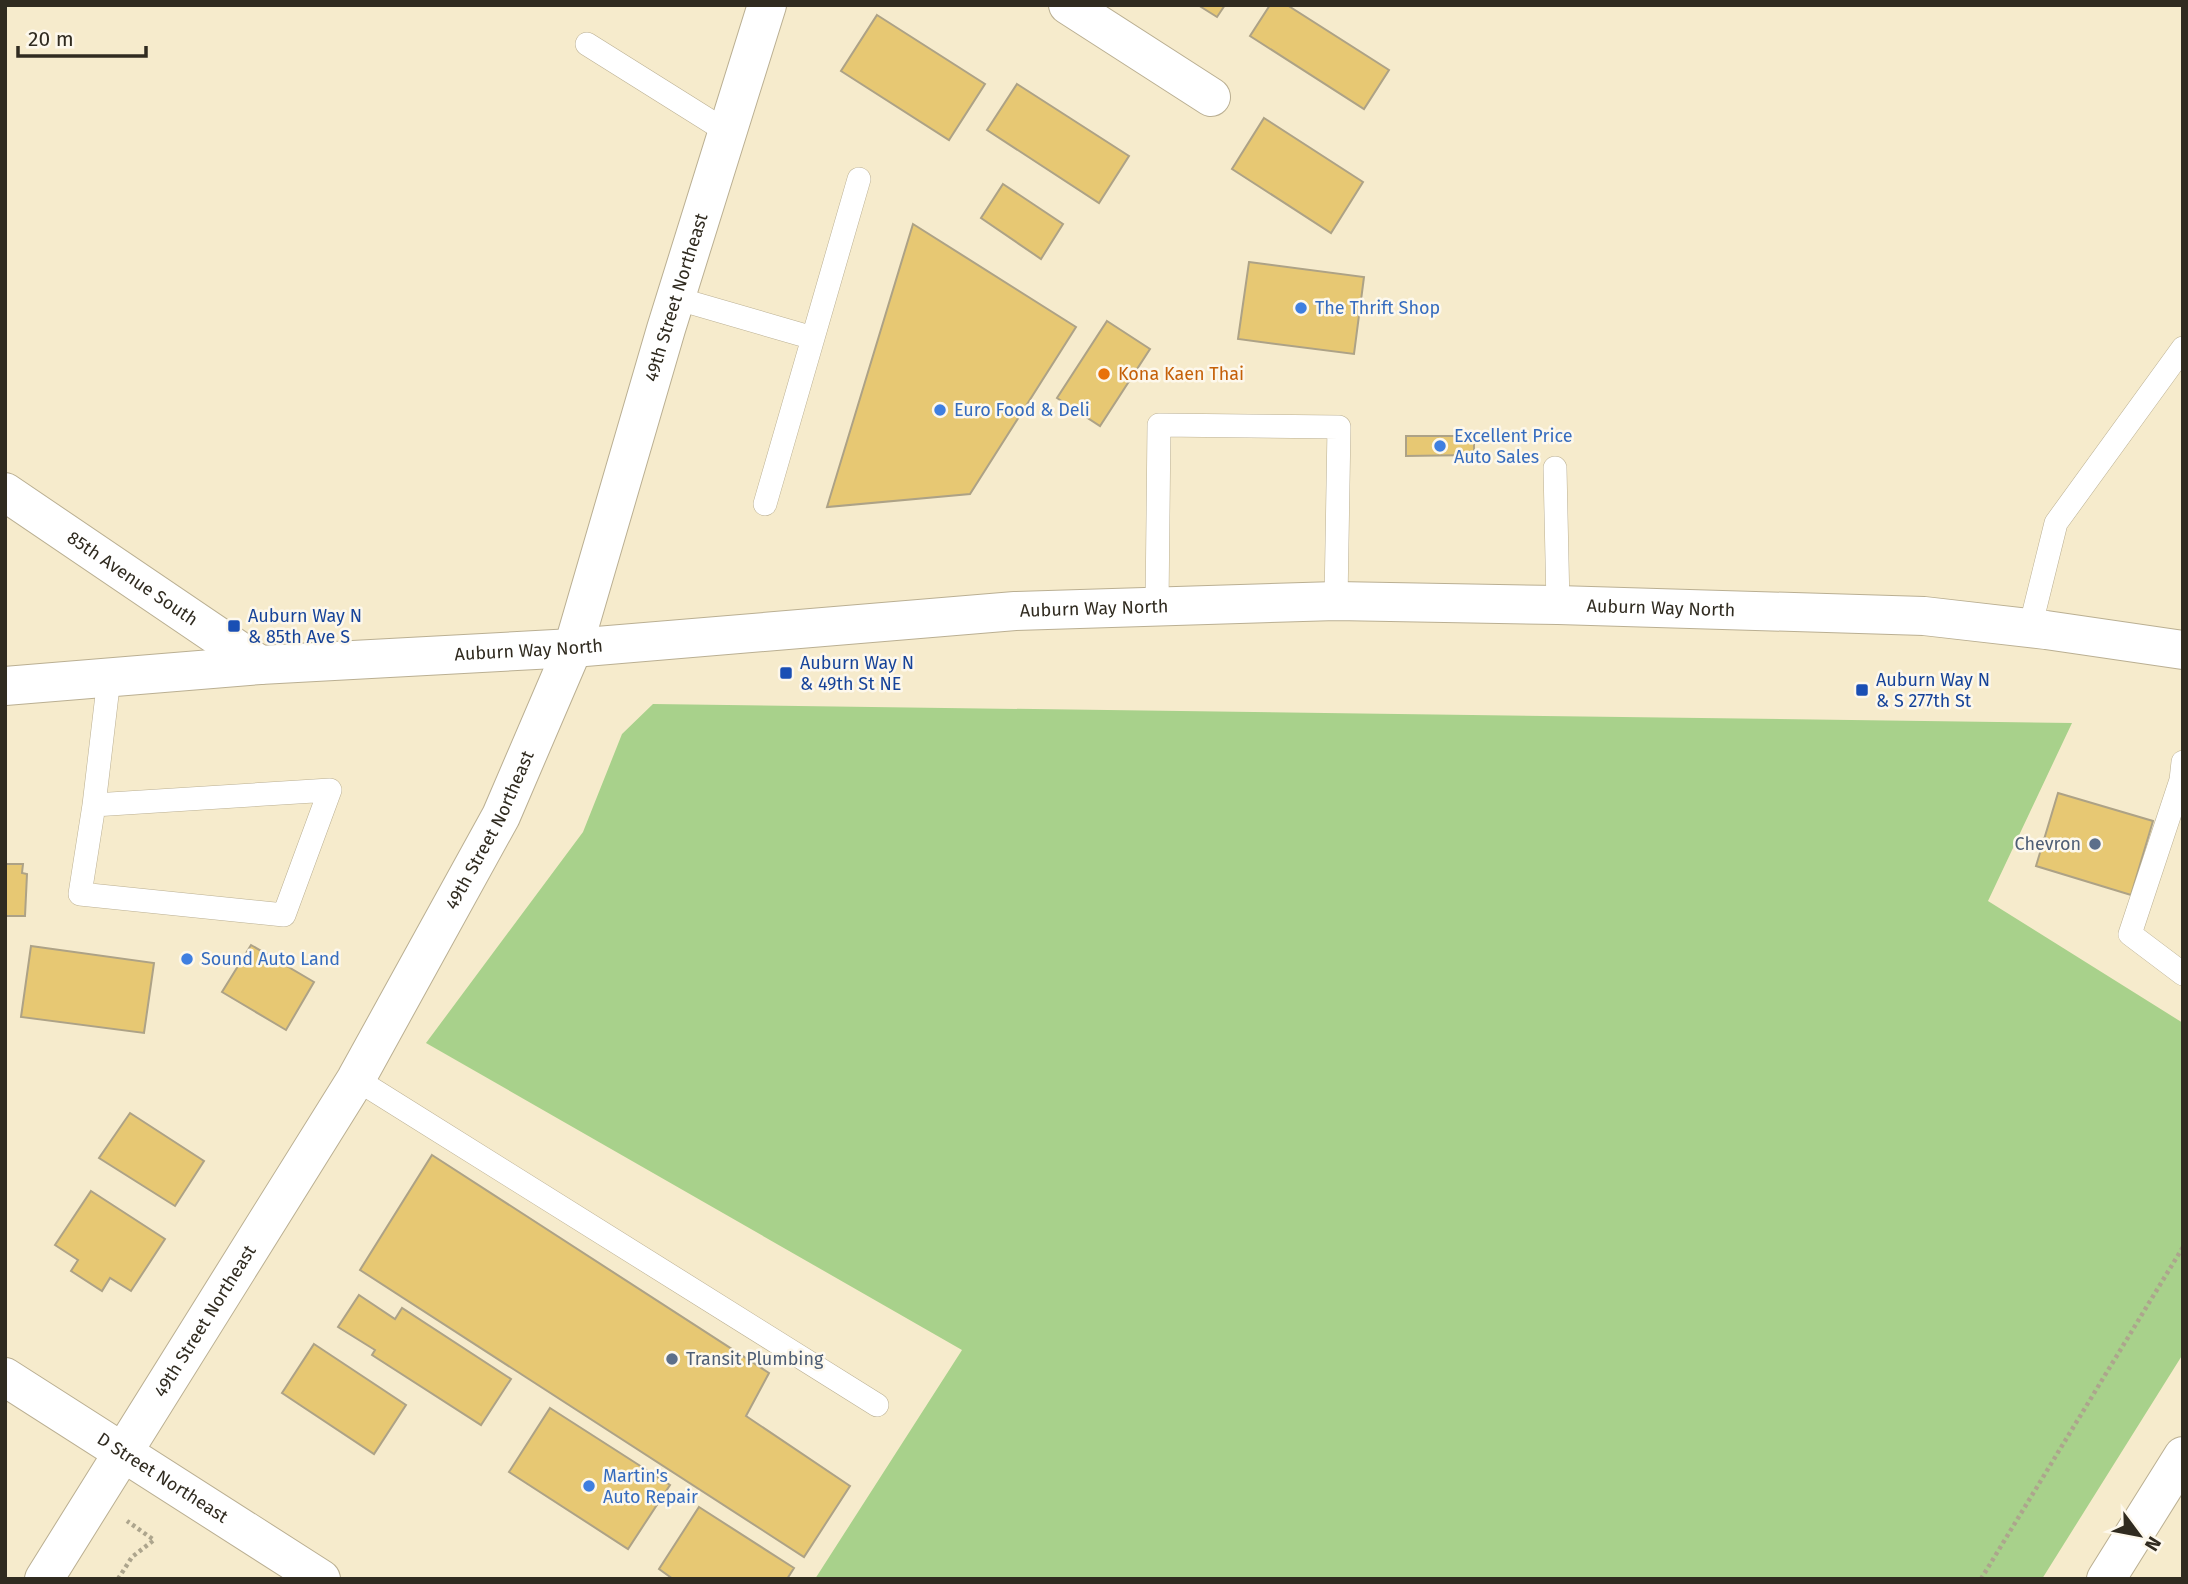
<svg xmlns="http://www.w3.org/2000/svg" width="2188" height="1584" viewBox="0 0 2188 1584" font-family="'Fira Sans',sans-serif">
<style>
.green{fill:#a8d18b}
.building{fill:#e7c873;stroke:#ada286;stroke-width:2}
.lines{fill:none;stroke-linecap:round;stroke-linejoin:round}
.lane-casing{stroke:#baaf92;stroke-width:24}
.street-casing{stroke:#baaf92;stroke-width:40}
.secondary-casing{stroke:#baaf92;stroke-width:40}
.path{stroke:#ada58d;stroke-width:4.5;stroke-dasharray:3.5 3.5;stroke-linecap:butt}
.lane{stroke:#fff;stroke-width:23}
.street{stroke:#fff;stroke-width:38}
.secondary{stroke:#fff;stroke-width:38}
.shop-dot{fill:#3f7fe0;stroke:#fdf8ec;stroke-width:2.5}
.food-dot{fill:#e8710a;stroke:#fdf8ec;stroke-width:2.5}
.transit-dot{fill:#1a4fb4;stroke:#fdf8ec;stroke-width:2.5}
.service-dot{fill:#5c6f8a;stroke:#fdf8ec;stroke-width:2.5}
.labels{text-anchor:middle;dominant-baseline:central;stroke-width:5;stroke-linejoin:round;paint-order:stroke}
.street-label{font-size:18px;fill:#302b20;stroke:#fdf8ec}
.shop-label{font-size:18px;fill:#366cbe;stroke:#fdf8ec;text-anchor:start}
.food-label{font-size:18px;fill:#c56008;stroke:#fdf8ec;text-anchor:start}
.transit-label{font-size:18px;fill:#164399;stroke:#fdf8ec;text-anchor:start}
.service-label{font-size:18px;fill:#4e5e75;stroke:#fdf8ec;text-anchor:end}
</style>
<rect width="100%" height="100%" fill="#f6ebcc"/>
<path class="green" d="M653 704 2072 723 1988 901 2183 1023V1354L2042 1579H815L962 1350 426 1043 583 832 622 734Z"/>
<path class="building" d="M1198 5H1225L1217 17Z
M1270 5H1287L1389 70 1364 109 1250 36Z
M877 15 985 84 949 140 841 71Z
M1017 84 1129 156 1099 203 987 130Z
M1264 118 1363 182 1331 233 1232 169Z
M1003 184 1063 224 1041 259 981 218Z
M913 224 1076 327 970 494 827 507Z
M1249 262 1364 277 1354 354 1238 339Z
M1107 321 1150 349 1100 426 1057 398Z
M1406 436H1474V455L1406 456Z
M2058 793 2153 821 2131 895 2036 866Z
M5 864H23L22 873 27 874 25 916H5Z
M251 945 314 982 286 1030 222 992Z
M31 946 154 963 144 1033 21 1017Z
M130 1113 204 1161 175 1206 99 1158Z
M432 1155 769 1373 746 1416 850 1486 804 1557 360 1270Z
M91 1191 165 1239 131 1291 110 1278 102 1291 71 1271 78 1260 55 1245Z
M359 1295 395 1319 402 1308 511 1379 481 1425 372 1355 375 1350 338 1327Z
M314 1344 406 1405 374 1454 282 1393Z
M550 1408 670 1485 628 1549 509 1472Z
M699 1507 794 1568 787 1579H673L659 1569Z"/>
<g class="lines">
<g class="lane-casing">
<path id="lane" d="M587 44 729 133
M675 298 813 338
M1555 468 1558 605
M765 504 859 179
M1157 606 1159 425 1339 427 1336 601
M2030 628 2056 523 2183 348
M2183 762 2181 780 2130 934 2183 974
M94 805 80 894 284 915 330 790 94 805 109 678
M356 1079 877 1405"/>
</g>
<g class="street-casing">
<g id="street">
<path d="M1068 5 1211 97"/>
<path id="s1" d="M5 492 260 665"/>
<path id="s2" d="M5 1377 321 1579"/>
<path id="s3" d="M44 1579 356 1079 501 816 573 648 666 329 767 5"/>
</g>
</g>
<g class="secondary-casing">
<g id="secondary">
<path id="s4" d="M5 686 260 665 573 648 1015 611 1336 601 1558 605 1924 616 2046 630 2183 650"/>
<path d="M2106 1579 2183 1456"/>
</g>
</g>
<path class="path" d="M118 1579 132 1557 154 1540 127 1521
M1981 1579 2183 1247"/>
<use href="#lane" class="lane"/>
<use href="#street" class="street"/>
<use href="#secondary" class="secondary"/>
</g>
<g class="shop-dot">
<circle cx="1301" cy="308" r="7"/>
<circle cx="940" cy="410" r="7"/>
<circle cx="1440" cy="446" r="7"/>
<circle cx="187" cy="959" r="7"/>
<circle cx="589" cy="1486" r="7"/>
</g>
<circle class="food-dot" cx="1104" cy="374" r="7"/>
<g class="transit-dot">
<rect x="227" y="619" width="14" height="14" rx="3.5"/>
<rect x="779" y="666" width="14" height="14" rx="3.5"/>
<rect x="1855" y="683" width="14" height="14" rx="3.5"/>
</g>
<g class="service-dot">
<circle cx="2095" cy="844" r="7"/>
<circle cx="672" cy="1359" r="7"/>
</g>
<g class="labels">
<g class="street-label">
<text stroke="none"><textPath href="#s3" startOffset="1438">49th Street Northeast</textPath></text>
<text stroke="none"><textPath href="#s1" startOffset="154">85th Avenue South</textPath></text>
<text stroke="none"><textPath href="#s4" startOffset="1092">Auburn Way North</textPath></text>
<text stroke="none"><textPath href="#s4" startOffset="1659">Auburn Way North</textPath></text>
<text stroke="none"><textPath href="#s4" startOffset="525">Auburn Way North</textPath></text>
<text stroke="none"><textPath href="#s3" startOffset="872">49th Street Northeast</textPath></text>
<text stroke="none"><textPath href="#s3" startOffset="304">49th Street Northeast</textPath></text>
<text stroke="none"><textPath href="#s2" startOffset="187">D Street Northeast</textPath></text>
</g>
<g class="shop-label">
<text x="1315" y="308">The Thrift Shop</text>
<text x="954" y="410">Euro Food &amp; Deli</text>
<text x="1454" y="436">Excellent Price<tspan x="1454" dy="21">Auto Sales</tspan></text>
<text x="201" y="959">Sound Auto Land</text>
<text x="603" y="1476">Martin's<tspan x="603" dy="21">Auto Repair</tspan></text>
</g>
<g class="food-label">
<text x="1118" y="374">Kona Kaen Thai</text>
</g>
<g class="transit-label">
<text x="248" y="616">Auburn Way N<tspan x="248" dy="21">&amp; 85th Ave S</tspan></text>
<text x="800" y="663">Auburn Way N<tspan x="800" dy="21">&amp; 49th St NE</tspan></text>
<text x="1876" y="680">Auburn Way N<tspan x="1876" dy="21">&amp; S 277th St</tspan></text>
</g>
<g class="service-label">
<text x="2081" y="844">Chevron</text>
<text x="686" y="1359" text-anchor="start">Transit Plumbing</text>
</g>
</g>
<rect width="2188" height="1584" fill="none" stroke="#302b20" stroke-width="14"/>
<g transform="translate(2139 1535) rotate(122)" stroke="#fdf8ec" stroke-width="5" paint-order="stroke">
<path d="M0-5L12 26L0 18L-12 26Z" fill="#302b20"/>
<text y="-10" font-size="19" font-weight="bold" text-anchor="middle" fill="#302b20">N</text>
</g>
<path d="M18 46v10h128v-10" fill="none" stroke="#302b20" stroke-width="3.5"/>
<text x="28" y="46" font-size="21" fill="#302b20" stroke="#fdf8ec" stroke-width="5" paint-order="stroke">20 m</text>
</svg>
